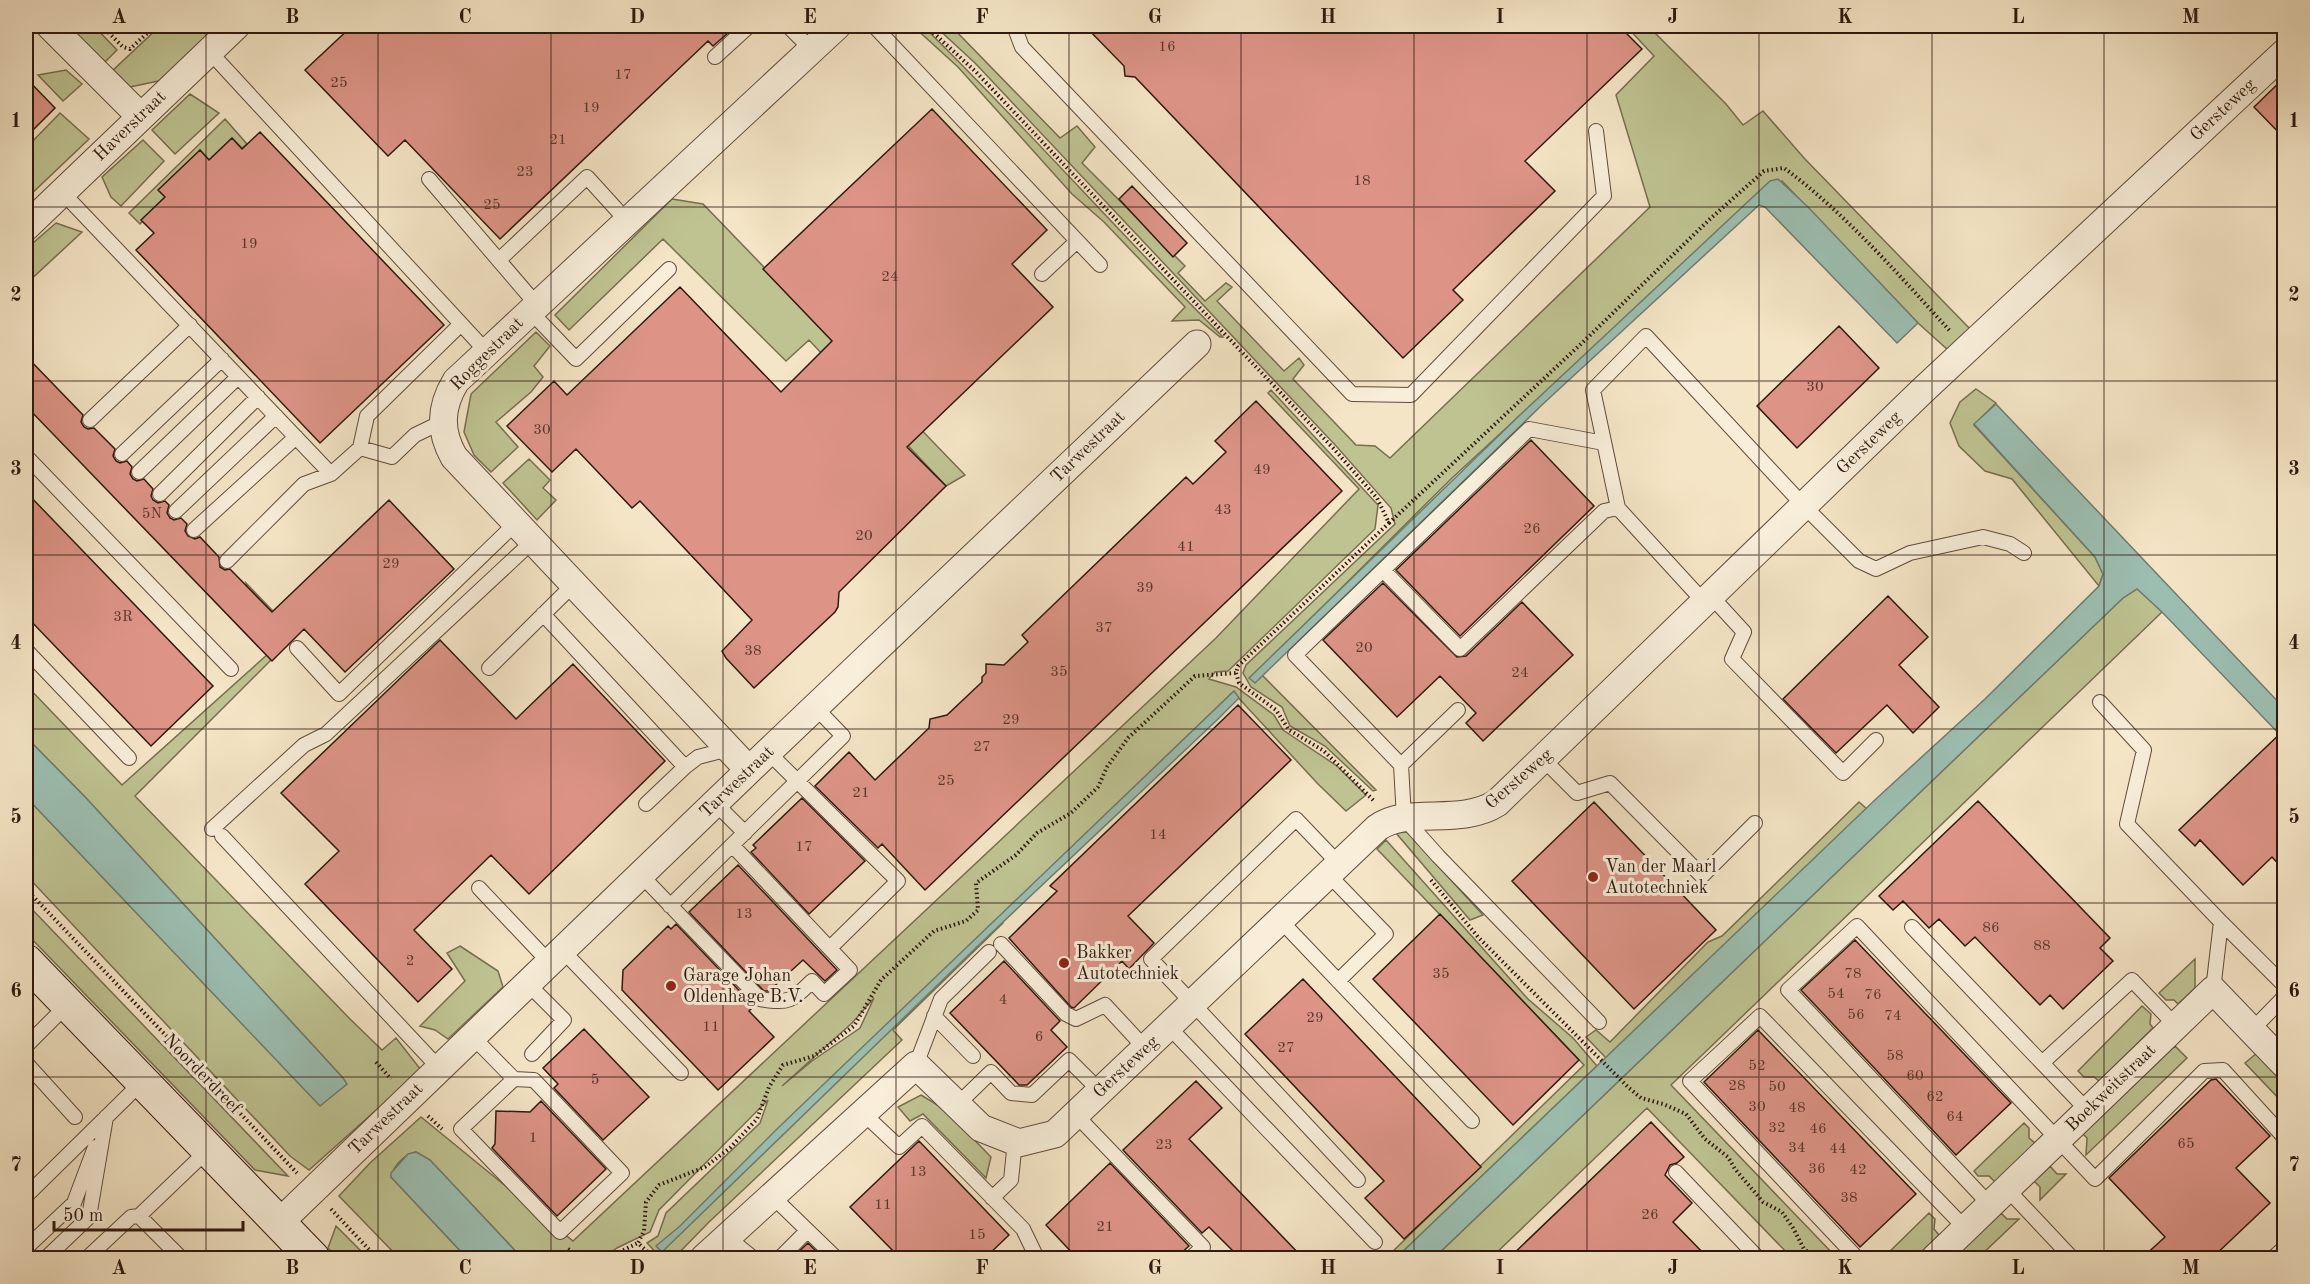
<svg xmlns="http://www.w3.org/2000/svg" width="2310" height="1284" viewBox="0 0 2310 1284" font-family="'Old Standard TT',serif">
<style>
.green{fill:#bfc392;stroke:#776e50;stroke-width:1.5;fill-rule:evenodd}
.water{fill:#9cbfb2;stroke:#707c70;stroke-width:1.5}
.building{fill:#dd9487;stroke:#2f180e;stroke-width:1.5}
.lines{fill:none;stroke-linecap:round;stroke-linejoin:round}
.lane-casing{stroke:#604b3c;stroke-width:16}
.street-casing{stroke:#604b3c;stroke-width:29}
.secondary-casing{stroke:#2f180e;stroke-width:35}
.path{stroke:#2f180e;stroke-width:4;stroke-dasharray:1.5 3;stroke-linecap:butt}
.lane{stroke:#f8eeda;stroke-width:14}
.street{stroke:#f8eeda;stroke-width:27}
.secondary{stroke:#f8eeda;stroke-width:33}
.grid{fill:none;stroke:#2f180e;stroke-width:1.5;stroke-opacity:0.55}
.poi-dot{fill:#8f2418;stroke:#f8eeda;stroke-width:2}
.labels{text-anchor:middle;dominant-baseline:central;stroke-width:6;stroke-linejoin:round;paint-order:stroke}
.number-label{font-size:15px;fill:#5a372c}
.street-label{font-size:18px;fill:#2f180e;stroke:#f8eeda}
.poi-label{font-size:18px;fill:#2f180e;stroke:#f8eeda;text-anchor:start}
.neatline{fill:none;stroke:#2f180e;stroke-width:2}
.grid-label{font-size:20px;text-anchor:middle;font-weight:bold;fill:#2f180e}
</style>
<rect width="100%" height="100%" fill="#f4e5c6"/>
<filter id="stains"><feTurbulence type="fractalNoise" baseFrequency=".00333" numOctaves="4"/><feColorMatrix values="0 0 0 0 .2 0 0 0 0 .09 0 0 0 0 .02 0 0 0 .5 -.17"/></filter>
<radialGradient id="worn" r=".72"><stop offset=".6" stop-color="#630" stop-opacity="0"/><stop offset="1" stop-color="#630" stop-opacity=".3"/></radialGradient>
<path class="green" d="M78 26H94L117 50 102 65 75 35Z
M160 26H219L163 80 130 87 109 74Z
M913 26H923C1026 127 1121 235 1223 337H1220L1199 320 1172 321 1185 307 1104 222 1072 194 958 67Z
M935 26H951L1060 138 1077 126 1095 147 1082 163 1185 266 1178 273 1205 301 1226 283 1232 287 1217 301 1284 371 1299 358 1304 365 1293 379 1356 445 1375 446 1390 458 1650 207 1616 95 1654 56 1626 26H1648L1726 104 1743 125 1763 111 1804 158 1971 330 1948 350 1918 323 1782 181 1735 217 1451 479 1258 671 1376 790 1373 791 1325 746 1290 726 1282 707 1251 687 1243 673 1246 665 1395 524 1391 508 1337 447 975 63Z
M66 70 82 84 63 101 38 75Z
M190 94 219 113 175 154 152 130Z
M60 113 89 139 26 199V148Z
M225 119 247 144 242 148 232 138 209 160 200 150 165 197 140 224 129 213Z
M143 140 164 161 121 206 111 197 102 177Z
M672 199 703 204 965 475 946 486 809 340 786 361 663 239 569 330 555 315Z
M56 223 82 232 26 284V249Z
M536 332 550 346 534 366 543 377 531 392 496 422 518 447 491 472 474 455 464 432 471 394Z
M1976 389 1996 403 1974 425 2095 557 2103 574 2099 586 2012 479 1985 471 1959 446 1950 423 1960 402Z
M1271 390 1378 505 1375 529 1228 671 1215 672 1209 679 1236 687 1274 715 1283 730 1337 766 1366 795 1346 811 1318 784 1233 692 998 918 1003 923 893 1030 902 1040 708 1223 674 1258H661L647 1243 658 1236 666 1213 760 1123 768 1100 659 1210 650 1232 617 1248 603 1258H522L430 1160 416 1152C405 1154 393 1166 391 1177L467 1258H399L339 1196 370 1163 421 1117 573 1241 1216 638 1359 489 1268 393ZM874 998 860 1028 812 1061 782 1086 852 1023Z
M529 459 550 480 543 488 556 500 537 520 503 483Z
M246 583 296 635 135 796 349 1018 382 1050 396 1038 421 1070 309 1170 290 1156 26 875V797L320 1105 346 1084 343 1078 87 799 26 737V685L122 785 288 636 248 591Z
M2137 588 2162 612 1671 1085 1837 1258H1792L1647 1108 1491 1258H1434L2123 598Z
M1859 802 1867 809 1606 1058 1586 1037 1596 1030 1610 1042 1708 942 1722 936Z
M1407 832 1483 915 1470 920 1396 833Z
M1386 840 1528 999 1573 1038 1597 1066 1396 1258H1386L1584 1065 1377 849Z
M26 903 288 1176 255 1170 26 933Z
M460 946 498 971 503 987 448 1039 435 1030 420 1026 465 981 447 953Z
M2195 959V988L2178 1004 2174 1000H2166L2159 993Z
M2142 1006 2151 1014 2150 1024 2153 1028 2099 1081 2094 1077H2084L2078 1071Z
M2175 1046 2187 1058 2086 1155 2087 1138 2083 1134Z
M2257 1053 2284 1081V1104L2245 1063Z
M921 1095 944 1109 991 1157 986 1178 923 1114 910 1121 898 1107Z
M2024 1123 2029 1128V1138L2035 1143 1995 1182 1989 1176H1978L1974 1171Z
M2050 1166 2057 1174H2066L2040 1200V1187L2034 1181Z
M1929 1213 1935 1219 1934 1229 1939 1235 1915 1258H1883Z
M2001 1213 2007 1219H2019L1978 1258H1953Z
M336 1226 368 1258H338L328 1248Z"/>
<path class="water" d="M1778 179 1808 207 1918 323 1897 343 1765 207 1759 205 1544 403 1255 683 1249 678 1520 415 1770 181Z
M1996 404 2284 708V739L2162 612 2137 589 2123 598 1434 1258H1396L1877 798 1985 699 2099 586 2103 574 2095 557 1974 424Z
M1234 691 1239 698 1217 720 984 940 662 1252 656 1246 680 1226 778 1128Z
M26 737 87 799 343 1078 347 1084 320 1106 26 797Z
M416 1152 430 1160 522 1258H467L391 1177V1173L408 1154Z"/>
<path class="building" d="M352 26H736L713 46 708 41 500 239 405 140 388 156 305 70Z
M1085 26H1619L1642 49 1525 161 1555 191 1453 290 1463 300 1403 358 1135 77 1125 76 1124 66Z
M26 78 55 108 26 137Z
M2284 78V138L2254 107Z
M932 109 1047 230 1012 264 1053 307 907 447 946 486 839 592 838 607 835 612 754 688 726 658 722 651 752 620 640 501 632 508 576 449 552 472 507 426 554 381 567 395 680 287 781 392 832 341 763 269Z
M260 132 444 325 320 443 136 250 154 233 141 220 165 197 158 190 200 150 209 160 232 138 242 149Z
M1132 186 1187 243 1173 257 1119 199Z
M1839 326 1879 368 1797 448 1757 406Z
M26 356 83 415 81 422 84 427 88 429 94 428 115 449 113 456 116 461 120 463 127 461 132 467 130 474 133 479 137 481 144 479 153 489 151 496 153 500 158 503 165 501 169 505 167 513 170 518 174 520 181 518 187 524 185 531 188 536 195 539 200 537 219 557 220 567 225 570 230 569 272 612 389 500 454 569 345 672 304 629 272 661 26 406Z
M1256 401 1342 491 925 890 882 844 878 848 815 786 849 752 875 780 929 728 930 719 947 715 982 682V677L986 673V664L1004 665 1028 642 1022 635 1186 477 1193 484 1226 452 1215 441Z
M1531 440 1594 506 1460 636 1396 570Z
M26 492 213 686 151 746 26 616Z
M1383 583 1457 657 1466 656 1522 602 1573 655 1483 741 1466 723 1476 713 1440 676 1397 717 1323 640Z
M1888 596 1928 637 1899 665 1939 707 1913 733 1887 705 1836 753 1783 699Z
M440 640 516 719 573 664 665 761 529 894 491 855 414 930 452 969 418 1002 305 884 339 851 281 793Z
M1238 705 1291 760 1128 916 1154 943 1129 969 1122 961 1074 1008 1071 1007 1009 938 1057 891 1050 886Z
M2284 730V870L2272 857 2243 885 2200 840 2195 846 2179 830Z
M802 798 865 861 809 914 751 852 756 848 753 845Z
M1978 801 2110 938 2100 948 2113 961 2063 1009 2050 995 2040 1005 1975 937 1965 946 1939 919 1929 928 1903 901 1893 910 1879 896Z
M1594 802 1716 930 1634 1009 1512 881Z
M738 865 837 970 825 981 803 960 769 991H764L689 912Z
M1440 914 1579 1060 1513 1125 1373 979Z
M676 924 754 1006 749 1011 774 1037 718 1090 622 990 623 970 668 926 671 929Z
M1855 940 2011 1103 1956 1155 1801 990Z
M1004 961 1060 1021 1051 1030 1067 1047 1027 1085H1019L950 1013Z
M1303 979 1481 1167 1404 1239 1365 1198 1384 1181 1245 1034Z
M584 1029 649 1097 603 1140 554 1088 558 1084 543 1068Z
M1758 1030 1916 1194 1860 1247 1704 1082Z
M2216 1079 2270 1136 2236 1168 2270 1203 2212 1258H2142L2165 1237 2109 1178 2211 1080Z
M1196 1081 1222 1108 1189 1139 1303 1258H1240L1209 1227 1202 1233 1123 1150Z
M541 1101 606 1169 557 1216 492 1148 495 1144 496 1111 530 1112Z
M1651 1122 1684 1157 1677 1163 1670 1165 1665 1175 1692 1203 1673 1222 1708 1258H1509Z
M919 1141 1009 1235 985 1258H900L850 1207Z
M1110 1163 1189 1246 1176 1258H1077L1046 1225Z
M808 1243 823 1258H792Z"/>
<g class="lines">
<g class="lane-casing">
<path id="lane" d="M788 26 812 50
M874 26 1100 265
M1014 26 1022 47 1352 394 1411 395 1604 196 1596 131
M209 51 487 352
M715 57 749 26
M429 179 537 305
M62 192 331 474
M499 260 587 177 627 221
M1042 274 1077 241
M530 311 576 359 669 269
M90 420 190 325
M360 448 367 416 461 324
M122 454 222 359
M26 456 231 669
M139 472 238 377
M160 494 258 397
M176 511 276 416
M194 530 296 437
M227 561 304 484 331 474 360 448 392 457 415 435 442 422
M1383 570 1460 649 1604 511 1618 508
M1711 596 1744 632 1732 659 1843 773 1876 740
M1705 603 1618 508 1593 390 1646 336 1804 506 1859 561 1876 569 1910 553 1983 537 2010 544 2024 553
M543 614 685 767 646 804
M297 648 339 694 516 523
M26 650 129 758
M489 668 574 584
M2100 702 2144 750 2127 824 2221 922 2213 990
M768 752 898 881 835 943
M1543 759 1577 793 1610 783 1702 876 1755 823
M1401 765 1458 710
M685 767 698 757 729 749
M715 803 745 833
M212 829 304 745 326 734 533 541
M222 836 439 1068
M1339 864 1296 819 1151 959 1358 1180
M1328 874 1386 934 1338 981
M641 875 760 999C789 1004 792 1001 812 981L824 994 850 970 732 845
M479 888 549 962
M670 906 843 736 815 707
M1280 920 1472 1121
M2221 922 2284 985
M1912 927 2088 1111
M1001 944 1066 1014 1076 1019 1105 1005 1145 1048
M562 950 681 1073
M527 983 564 1020 532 1054
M934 1016 973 1056
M1599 1022 1438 856 1404 818 1401 765 1295 655 1529 429 1604 443
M1168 1026 1375 1242
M2252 1030 2284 997
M472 1036 514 1079 461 1129 560 1232 622 1173 534 1080 514 1079
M26 1046 68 1004
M26 1063 75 1117
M2042 1063 2132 980 2176 1026
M916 1065 941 999 989 952
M957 1105 991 1072 1011 1093 1032 1095 1069 1060 1100 1091
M863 1113 899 1147 922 1126 1023 1229 1037 1258
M1075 1114 1203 1247 1191 1258
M1676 1172 1758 1258
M2007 1189 2072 1258
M26 1196 142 1082
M772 1196 836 1258
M992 1198 1011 1180 1015 1141
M1990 1205 1788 990 1857 926 2095 1179 2204 1071 2223 1070 2284 1137
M139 1216 181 1258
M727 1237 753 1258
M26 1248 74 1203 95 1147
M46 1258 89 1217 106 1117
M87 1258 131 1217 139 1216 208 1150
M780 1258 807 1231
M1857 1258 1690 1081 1760 1016 1966 1229
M2273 1258 2284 1248"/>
</g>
<g class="street-casing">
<path id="street" d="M50 26 140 116
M26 227 236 26
M749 770 454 457C439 431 440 407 456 381L837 26
M279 1223 768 752 1197 344
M704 1258 916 1065 981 1128 1019 1143 1055 1134 1377 828C1408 805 1459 827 1497 803L1921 392 2284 53
M1935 1258 2213 990 2284 1064"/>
</g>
<g class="secondary-casing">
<path id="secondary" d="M26 961 313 1258"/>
</g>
<path class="path" d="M102 26 123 47 130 49 155 26
M1389 523 1582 343 1710 219 1764 171 1784 168C1843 211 1900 276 1950 331
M1236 673 1239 683 1276 710 1289 730 1324 751 1374 801
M1431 880 1478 937 1629 1088 1641 1098 1663 1104 1686 1114 1705 1139 1728 1157 1735 1169 1763 1202 1782 1212 1793 1228 1804 1249 1815 1258
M26 889 297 1173
M376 1062 391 1079
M428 1116 442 1129
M331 1209 377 1258
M568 1249 582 1258
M607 1258 638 1243
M654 1258 638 1243 644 1231 646 1202 659 1185 705 1167 730 1148 757 1119 769 1087 783 1065 814 1056 854 1026 881 980 934 931 966 921 978 910 976 883 1016 855 1037 833 1071 813 1098 787 1107 767 1128 738 1195 676 1236 673 1238 666 1389 523 1377 498 1333 448 976 72 926 26"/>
<use href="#lane" class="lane"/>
<use href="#street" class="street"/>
<use href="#secondary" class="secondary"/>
</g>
<path class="grid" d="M206 26V1258M378 26V1258M551 26V1258M723 26V1258M896 26V1258M1069 26V1258M1241 26V1258M1414 26V1258M1587 26V1258M1759 26V1258M1932 26V1258M2104 26V1258M26 207H2284M26 381H2284M26 555H2284M26 729H2284M26 903H2284M26 1077H2284"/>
<g class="poi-dot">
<circle cx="1593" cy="877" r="6"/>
<circle cx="1064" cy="963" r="6"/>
<circle cx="671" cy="986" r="6"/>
</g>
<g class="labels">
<g class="number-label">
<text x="1167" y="47">16</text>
<text x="623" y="75">17</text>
<text x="339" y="83">25</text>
<text x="591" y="108">19</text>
<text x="558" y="140">21</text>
<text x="525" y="172">23</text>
<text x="1362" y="181">18</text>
<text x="492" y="205">25</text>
<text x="249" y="244">19</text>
<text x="890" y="277">24</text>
<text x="1815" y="387">30</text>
<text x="542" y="430">30</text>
<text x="1262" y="470">49</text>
<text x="1223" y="510">43</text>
<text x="152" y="514">5N</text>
<text x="1532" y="529">26</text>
<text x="864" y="536">20</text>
<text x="1186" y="547">41</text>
<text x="391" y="564">29</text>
<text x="1145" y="588">39</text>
<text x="123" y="617">3R</text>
<text x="1104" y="628">37</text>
<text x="1364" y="648">20</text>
<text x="753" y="651">38</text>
<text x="1059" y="672">35</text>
<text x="1520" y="673">24</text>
<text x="1011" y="720">29</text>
<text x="982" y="747">27</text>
<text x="946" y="781">25</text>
<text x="861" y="793">21</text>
<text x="1158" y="835">14</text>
<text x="804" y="847">17</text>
<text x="744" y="914">13</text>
<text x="1991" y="928">86</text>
<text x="2042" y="946">88</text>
<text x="410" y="961">2</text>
<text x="1441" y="974">35</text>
<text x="1853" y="974">78</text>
<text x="1836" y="994">54</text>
<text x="1873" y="995">76</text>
<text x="1003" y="1000">4</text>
<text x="1856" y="1015">56</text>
<text x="1893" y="1016">74</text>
<text x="1315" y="1018">29</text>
<text x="711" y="1027">11</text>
<text x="1039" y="1037">6</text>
<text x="1286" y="1048">27</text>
<text x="1895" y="1056">58</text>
<text x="1757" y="1066">52</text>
<text x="1915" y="1076">60</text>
<text x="595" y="1080">5</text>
<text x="1737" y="1086">28</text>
<text x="1777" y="1087">50</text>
<text x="1935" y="1097">62</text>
<text x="1757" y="1107">30</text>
<text x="1797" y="1108">48</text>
<text x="1955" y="1117">64</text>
<text x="1777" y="1128">32</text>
<text x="1818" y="1129">46</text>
<text x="533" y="1138">1</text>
<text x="2186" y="1144">65</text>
<text x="1164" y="1145">23</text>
<text x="1797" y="1148">34</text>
<text x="1838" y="1149">44</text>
<text x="1817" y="1169">36</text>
<text x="1858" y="1170">42</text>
<text x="918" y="1172">13</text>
<text x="1849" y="1198">38</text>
<text x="883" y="1205">11</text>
<text x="1650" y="1215">26</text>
<text x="1105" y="1227">21</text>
<text x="977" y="1235">15</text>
</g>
<g class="street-label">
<text transform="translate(2223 110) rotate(-43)">Gersteweg</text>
<text transform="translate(130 126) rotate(-44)">Haverstraat</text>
<text transform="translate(487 354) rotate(-45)">Roggestraat</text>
<text transform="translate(1869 443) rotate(-44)">Gersteweg</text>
<text transform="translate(1088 447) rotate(-44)">Tarwestraat</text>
<text transform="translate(1519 779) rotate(-41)">Gersteweg</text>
<text transform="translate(737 782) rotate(-44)">Tarwestraat</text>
<text transform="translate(1126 1067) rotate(-43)">Gersteweg</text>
<text transform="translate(202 1074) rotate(46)">Noorderdreef</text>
<text transform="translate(2111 1088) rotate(-44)">Boekweitstraat</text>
<text transform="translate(386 1119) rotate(-44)">Tarwestraat</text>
</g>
<g class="poi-label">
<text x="1605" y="867">Van der Maarl<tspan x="1605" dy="21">Autotechniek</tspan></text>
<text x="1076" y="953">Bakker<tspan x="1076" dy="21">Autotechniek</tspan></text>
<text x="683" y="976">Garage Johan<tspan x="683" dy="21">Oldenhage B.V.</tspan></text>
</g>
</g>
<rect width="2310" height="1284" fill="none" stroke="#f4e5c6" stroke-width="66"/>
<path d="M54 1221v9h189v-9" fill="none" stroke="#2f180e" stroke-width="3"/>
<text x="63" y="1221" font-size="18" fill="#2f180e" stroke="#f8eeda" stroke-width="4.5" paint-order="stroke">50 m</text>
<rect x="33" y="33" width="2244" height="1218" class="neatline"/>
<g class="grid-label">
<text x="119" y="23">A</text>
<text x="292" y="23">B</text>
<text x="465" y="23">C</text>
<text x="637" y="23">D</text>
<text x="810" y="23">E</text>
<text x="982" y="23">F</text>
<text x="1155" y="23">G</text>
<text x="1328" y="23">H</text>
<text x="1500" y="23">I</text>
<text x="1673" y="23">J</text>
<text x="1845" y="23">K</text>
<text x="2018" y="23">L</text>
<text x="2191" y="23">M</text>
<text x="16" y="127">1</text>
<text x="2294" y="127">1</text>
<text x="16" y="301">2</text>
<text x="2294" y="301">2</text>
<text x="16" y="475">3</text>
<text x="2294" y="475">3</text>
<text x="16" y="649">4</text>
<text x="2294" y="649">4</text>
<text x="16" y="823">5</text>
<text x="2294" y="823">5</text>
<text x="16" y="997">6</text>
<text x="2294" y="997">6</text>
<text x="16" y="1171">7</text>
<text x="2294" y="1171">7</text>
<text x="119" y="1274">A</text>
<text x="292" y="1274">B</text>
<text x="465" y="1274">C</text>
<text x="637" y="1274">D</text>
<text x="810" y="1274">E</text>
<text x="982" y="1274">F</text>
<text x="1155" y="1274">G</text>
<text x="1328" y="1274">H</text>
<text x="1500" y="1274">I</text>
<text x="1673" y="1274">J</text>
<text x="1845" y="1274">K</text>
<text x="2018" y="1274">L</text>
<text x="2191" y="1274">M</text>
</g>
<rect width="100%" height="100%" filter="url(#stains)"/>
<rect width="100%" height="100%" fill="url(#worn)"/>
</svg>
